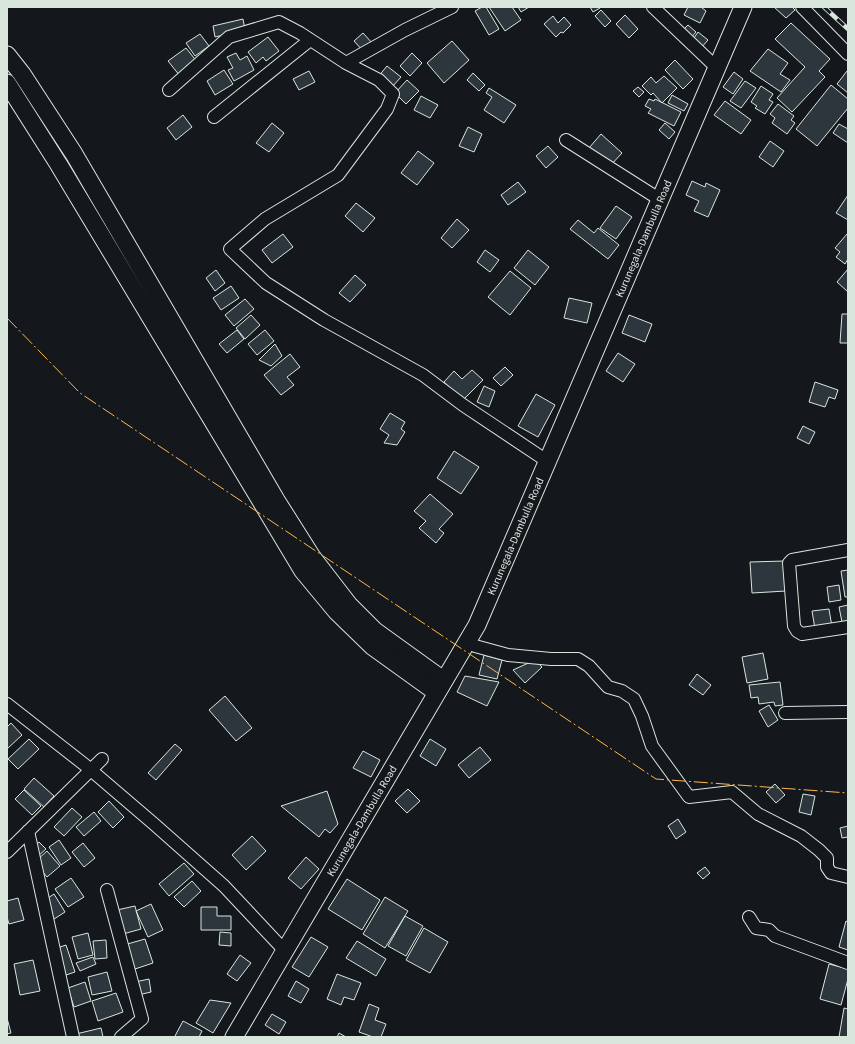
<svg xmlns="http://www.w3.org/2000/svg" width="855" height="1044" viewBox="0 0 855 1044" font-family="'Source Sans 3',sans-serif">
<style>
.building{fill:#2c363c;stroke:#d8e6dc}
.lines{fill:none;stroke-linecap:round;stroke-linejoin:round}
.minor-casing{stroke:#d8e6dc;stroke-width:14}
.highway-casing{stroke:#d8e6dc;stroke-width:19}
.minor{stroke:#14181c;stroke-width:12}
.highway{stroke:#14181c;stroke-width:17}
.rail-casing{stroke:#d8e6dc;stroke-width:4.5}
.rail{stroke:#14181c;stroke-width:3;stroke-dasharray:9;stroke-linecap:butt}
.power{stroke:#ffb74d;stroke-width:1;stroke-dasharray:14 3 2 3;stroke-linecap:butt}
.labels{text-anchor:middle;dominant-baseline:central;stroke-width:3;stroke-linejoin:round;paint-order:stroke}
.street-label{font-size:11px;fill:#d8e6dc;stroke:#14181c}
</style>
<rect width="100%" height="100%" fill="#14181c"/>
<path class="building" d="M482 7H486L499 29 489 35 475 11Z
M489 7H512L521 20 505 31Z
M518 7H529L521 12Z
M590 7H599L600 8 593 12Z
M688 7H701L706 11 700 23 684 15Z
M774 7H792L795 10 786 18Z
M601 10 611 21 605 27 595 16Z
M625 15 638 29 629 38 616 24Z
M553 16 558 23 564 17 571 25 563 33 561 32 556 37 544 24Z
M243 19 245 30 215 37 213 26Z
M791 23 830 59 819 71 825 77 792 112 777 98 805 67 775 39Z
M688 25 696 32 691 38 682 31Z
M698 32 708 40 701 48 692 41Z
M363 33 373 44 364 52 354 41Z
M200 34 209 46 195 56 186 43Z
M268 37 279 51 266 61 263 57 256 63 248 52Z
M452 41 469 60 444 83 427 63Z
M186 48 198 63 180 76 168 61Z
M768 49 788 63 780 74 790 80 781 92 750 71Z
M236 53 240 60 247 56 254 70 234 81 228 70 233 68 227 57Z
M412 53 422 63 410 76 400 66Z
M675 60 693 79 683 89 665 70Z
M387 66 401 77 392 87 378 77Z
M224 70 233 84 215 95 207 81Z
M309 71 315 82 299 90 293 79Z
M847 71 848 72V93L837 84Z
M734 72 743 79 733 94 723 87Z
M473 73 485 85 479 91 467 80Z
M664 76 677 88 662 103 653 93 651 95 642 86 651 77 656 83Z
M407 80 419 91 406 104 395 93Z
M745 81 756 88 741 108 730 101Z
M831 85 848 99V108L817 146 796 129Z
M761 86 773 94 769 100 773 102 765 114 755 108 757 106 751 102Z
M638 87 644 92 639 97 633 91Z
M489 88 516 105 504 123 484 110 492 97 486 93Z
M672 95 688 104 684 111 668 103Z
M421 96 438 105 430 118 414 110Z
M649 99 654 101 655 99 681 112 674 126 648 113 651 109 645 106Z
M725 101 751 120 741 134 714 115Z
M778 104 794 116 791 120 795 123 787 134 772 123 775 118 770 114Z
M183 115 192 127 176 140 167 128Z
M272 123 284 133 269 152 256 143Z
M665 123 675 132 669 139 659 130Z
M839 124 848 129V143L833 133Z
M468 127 482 134 474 152 459 146Z
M601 134 622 153 610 166 589 148Z
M770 141 784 151 773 167 759 157Z
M548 146 558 157 546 168 536 156Z
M418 151 434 163 417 185 401 173Z
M692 181 705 187 706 183 720 190 708 217 694 211 699 201 686 195Z
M518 182 526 192 508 205 501 195Z
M848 195V220L836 213Z
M356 203 375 218 363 232 345 216Z
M616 206 632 217 616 239 600 228Z
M457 219 469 230 452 248 441 238Z
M578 220 594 233 598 228 619 245 608 259 570 229Z
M283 234 293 247 272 263 262 250Z
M847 234 848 235V259L845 264 836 257 840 252 835 248Z
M485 250 499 260 490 272 477 262Z
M528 250 549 267 535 285 514 268Z
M848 269V292L837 282Z
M216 270 225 283 215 291 206 278Z
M510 271 531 288 510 315 488 297Z
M355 275 366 285 350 302 339 293Z
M231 286 239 298 221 310 213 298Z
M569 298 592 303 587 323 564 318Z
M245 299 254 309 234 326 225 315Z
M842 314H848V343H840Z
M251 315 260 325 245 339 236 328Z
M629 315 652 324 645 342 622 333Z
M237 330 244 339 227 353 219 344Z
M265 330 274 341 257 355 248 344Z
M275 344 282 356 271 366 259 360Z
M618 353 635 364 623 382 606 371Z
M290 354 300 367 287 377 294 385 281 395 264 375Z
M505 367 513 375 501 386 493 378Z
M472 370 483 380 463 400 444 382 454 371 462 379Z
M815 382 838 390 835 399 829 397 825 407 809 402Z
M484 386 495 391 489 407 477 402Z
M536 394 555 405 538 437 518 426Z
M390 413 405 422 401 429 405 432 397 445 384 443 389 435 380 429Z
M803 426 815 432 809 444 797 438Z
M454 451 479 467 461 494 437 478Z
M430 494 453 514 439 529 444 533 436 543 419 528 426 521 414 511Z
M785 561 786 591 752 593 750 562Z
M848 570V597H845L841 571Z
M839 585 841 600 829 602 827 587Z
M848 605V621L842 622 839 607Z
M829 609 832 627 815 629 812 611Z
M763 653 768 679 747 683 742 657Z
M484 655 502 660 497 679 479 675Z
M535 660 542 667 525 683 513 670Z
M697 674 711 685 703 695 689 685Z
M465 676 499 682 487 706 457 692Z
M780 682 783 705 775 706 774 702 759 704 758 697 751 698 749 685Z
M225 696 252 728 236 741 209 710Z
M769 705 778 720 768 727 759 711Z
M11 723 22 735 7 749V727Z
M29 739 39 749 18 769 8 759Z
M430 739 446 749 436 766 420 756Z
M175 744 182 750 156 780 148 773Z
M480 747 491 760 469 778 458 765Z
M363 751 380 760 371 777 353 768Z
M34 778 54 796 44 807 24 789Z
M775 784 785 795 776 803 766 792Z
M408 789 420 801 407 813 395 801Z
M24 790 41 806 32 815 15 799Z
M327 791 338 824 330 833 325 829 319 837 281 806Z
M803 794 815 796 811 815 799 812Z
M109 801 124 817 113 828 98 812Z
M72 808 82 817 64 836 54 827Z
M94 812 101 821 84 836 76 827Z
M678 819 686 832 676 839 668 826Z
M848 826V837L842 838 840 828Z
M252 836 266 851 246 870 232 855Z
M59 840 71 858 61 865 49 847Z
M39 842 46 849 37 857 33 847Z
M83 843 95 858 84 867 72 852Z
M47 851 60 866 47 877 38 866 37 860Z
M306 857 319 869 301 889 288 878Z
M184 863 194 874 169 896 159 884Z
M705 867 710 873 703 879 697 873Z
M71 878 84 897 68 907 55 889Z
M347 879 380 900 362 930 328 909Z
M192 881 201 891 184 907 174 897Z
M54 894 65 912 51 921 45 900Z
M385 897 408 911 385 948 363 934Z
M18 898 24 920 9 924 7 917V901Z
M151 904 163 930 148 937 136 911Z
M135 906 141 929 123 934 117 910Z
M201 907H217V916H231V930H201Z
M405 916 423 926 406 956 388 946Z
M846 921 848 922V950L839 947Z
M424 928 448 942 430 973 406 960Z
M220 932 231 933V946L219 945Z
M88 933 93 955 78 959 72 937Z
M311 937 328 947 309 977 292 967Z
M145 939 153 963 132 970 124 945Z
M106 940 107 958 95 959 93 941Z
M357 941 386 959 376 976 346 958Z
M66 945 75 972 63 976 54 949Z
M240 955 251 963 237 981 227 974Z
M93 957 96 964 80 971 76 963Z
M33 960 40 991 20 995 14 964Z
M829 964 848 969V979L841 1005 820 999Z
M107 972 112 991 92 995 88 977Z
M337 974 361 983 354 1000 344 997 341 1005 327 999Z
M149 979 151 992 138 995 135 982Z
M296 981 309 989 301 1003 288 996Z
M85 982 91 1001 74 1007 68 988Z
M116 993 123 1012 98 1021 92 1001Z
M210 1000 231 1003 213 1033 196 1023Z
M369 1004 379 1008 375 1020 386 1024 381 1037H373L359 1032Z
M844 1008 848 1009V1037H839Z
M272 1014 286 1022 279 1034 265 1025Z
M7 1018 11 1033 7 1034Z
M183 1021 202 1031 199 1037H178L175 1036Z
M101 1028 103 1037H76V1034Z
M339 1033 346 1037H337Z"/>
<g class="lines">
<g class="minor-casing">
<path id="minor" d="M653 7 717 68
M802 7 848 54
M346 63 379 80 393 94 387 109 338 175 265 219 230 249 266 283 324 320 423 375 463 405 547 461
M169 90 229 37 279 22 300 33 346 63 405 30 452 7
M214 117 310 40
M566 140 659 199
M848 550 792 560 789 563 794 626 797 631 802 634 848 627
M475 646 508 655 551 659H578L589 666 608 687 622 691 634 699 642 716 652 746 689 797 732 792 758 814 801 836 819 850 827 858V867L831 873 848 877
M7 704 85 765 154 824 224 886 285 951
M785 713 848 712
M28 831 73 1037
M7 852 102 759
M107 890 142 1019 121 1037
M749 917 756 928 769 930 775 936 848 963"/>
</g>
<g class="highway-casing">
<g id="highway">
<path d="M7 55 22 74 74 154 276 500 312 557 349 605 375 631 443 680"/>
<path d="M7 83 59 165 303 571 337 612 372 646 436 692"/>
<path id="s1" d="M234 1037 477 625 743 7"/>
</g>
</g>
<use href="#minor" class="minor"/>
<use href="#highway" class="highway"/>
<g class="rail-casing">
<path id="rail" d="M824 7 848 29"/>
</g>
<use href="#rail" class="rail"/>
<path class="power" d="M7 318 80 393 656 779 848 793"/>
</g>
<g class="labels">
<g class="street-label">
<text stroke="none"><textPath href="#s1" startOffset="899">Kurunegala-Dambulla Road</textPath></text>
<text stroke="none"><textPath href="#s1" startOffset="575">Kurunegala-Dambulla Road</textPath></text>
<text stroke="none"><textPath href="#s1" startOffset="251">Kurunegala-Dambulla Road</textPath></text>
</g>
</g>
<rect width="855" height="1044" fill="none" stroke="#d8e6dc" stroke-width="16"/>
</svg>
